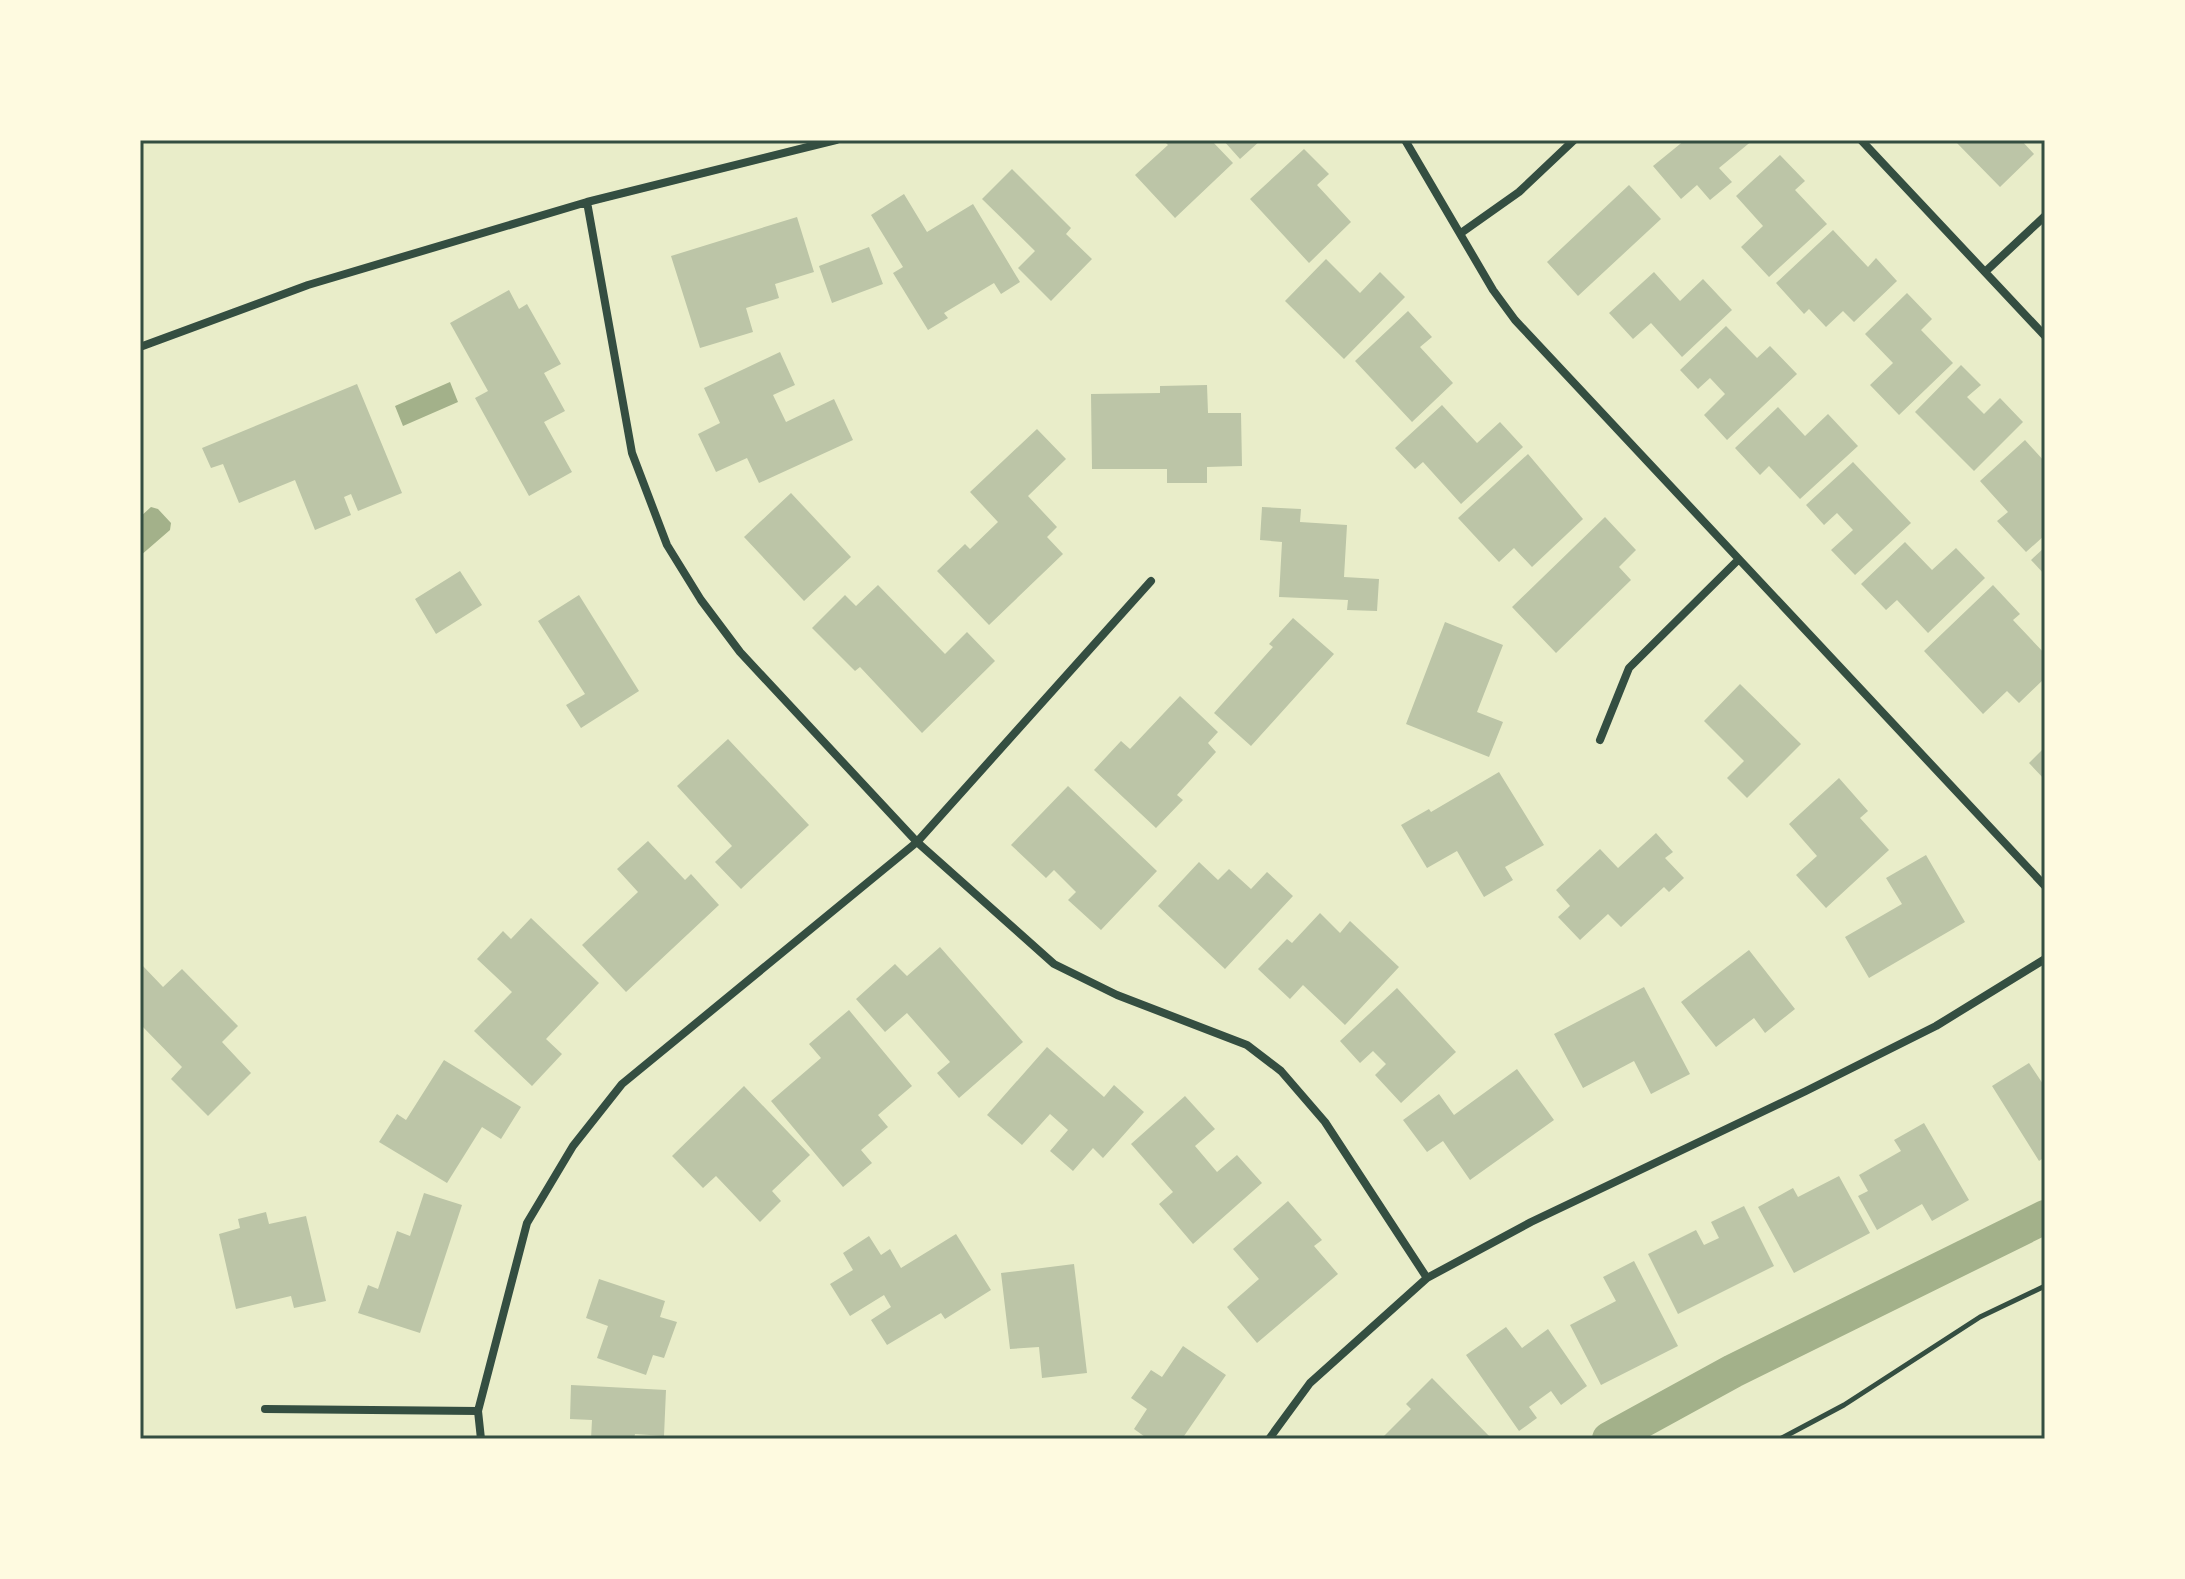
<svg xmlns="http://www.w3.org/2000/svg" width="2185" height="1579" viewBox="0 0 2185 1579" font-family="Raleway,sans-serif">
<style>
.water{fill:#a3b18a}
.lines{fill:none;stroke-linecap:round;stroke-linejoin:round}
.canal{stroke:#a3b18a;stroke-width:34}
.building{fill:#bcc5a7}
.path{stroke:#344e41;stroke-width:5}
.minor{stroke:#344e41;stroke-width:8}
.neatline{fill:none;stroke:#344e41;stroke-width:3}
</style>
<rect width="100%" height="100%" fill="#e9edc9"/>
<path class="water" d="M450 382 458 402 403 426 395 406Z
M151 507 158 509 171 523 170 530 140 556V517Z"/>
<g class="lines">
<path class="canal" d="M1609 1439 1733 1371 2045 1217"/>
</g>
<path class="building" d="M1163 140H1211L1233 163 1175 218 1135 175 1168 145Z
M1223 140H1261L1240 159Z
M1685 140H1753L1719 168 1732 182 1710 200 1697 185 1681 199 1653 166Z
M1954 140H2021L2034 154 2000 187Z
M1304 149 1329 174 1317 185 1351 222 1309 263 1250 199Z
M1780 155 1805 181 1795 190 1827 224 1769 277 1741 247 1763 226 1736 196Z
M1012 169 1071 228 1066 234 1092 259 1051 301 1018 268 1035 251 982 199Z
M1629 185 1661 219 1578 296 1547 262Z
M904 194 927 232 973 204 1020 282 1001 294 994 283 944 313 948 318 928 330 893 273 903 267 871 215Z
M797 217 814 272 775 284 779 298 746 308 753 332 700 348 671 256Z
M1833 230 1868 267 1876 258 1897 281 1854 322 1843 311 1826 327 1809 309 1804 314 1776 283Z
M869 247 883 284 832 303 819 266Z
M1326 259 1360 293 1380 272 1405 297 1344 359 1285 301Z
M1654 272 1680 301 1703 279 1732 310 1682 357 1651 323 1633 339 1609 313Z
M509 290 519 309 527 304 561 364 544 373 565 411 544 422 572 472 529 496 475 398 488 391 450 323Z
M1907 293 1932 319 1921 330 1953 363 1899 415 1870 385 1893 363 1865 334Z
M1408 311 1432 337 1420 347 1453 383 1412 422 1355 361Z
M1726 326 1757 358 1770 346 1797 374 1727 440 1704 415 1725 394 1710 378 1698 389 1680 370Z
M780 352 795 385 773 395 786 422 834 399 853 440 759 483 747 458 716 472 698 434 720 423 704 388Z
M1961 365 1981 385 1967 397 1984 414 2000 398 2023 422 1974 471 1915 412Z
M357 384 402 493 358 511 351 494 344 497 351 515 315 530 295 480 239 503 223 464 211 468 202 448Z
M1207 385 1208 413H1241L1242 466 1207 467V483H1167V469H1092L1091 394 1160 393V386Z
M1442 405 1477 443 1500 422 1523 447 1461 504 1423 462 1415 469 1395 448Z
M1778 407 1805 436 1828 414 1858 446 1800 499 1769 466 1760 475 1735 448Z
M1037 429 1066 459 1028 496 1057 527 1047 537 1063 554 989 625 937 571 965 544 970 549 998 522 970 492Z
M2025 440 2045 462V535L2026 552 1997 521 2008 512 1980 481Z
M1528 454 1583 519 1532 567 1514 548 1499 562 1458 518Z
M1853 462 1911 523 1855 575 1831 550 1853 530 1837 513 1824 525 1806 505Z
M791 493 851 557 804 601 744 537Z
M1262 507 1301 509 1300 522 1347 525 1344 577 1379 579 1377 611 1347 610 1348 600 1279 597 1282 542 1260 540Z
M1605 517 1636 550 1619 567 1631 580 1556 653 1512 607Z
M1905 542 1932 570 1956 548 1985 578 1928 633 1897 600 1886 610 1861 584Z
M2045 547V575L2031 560Z
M460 571 482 605 436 634 415 599Z
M878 585 945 654 967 632 995 661 922 733 860 667 855 671 812 628 845 595 856 606Z
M1993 585 2020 614 2013 620 2045 654V678L2019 703 2007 691 1983 714 1924 651Z
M579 595 639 691 581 728 566 705 585 694 538 621Z
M1293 618 1334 654 1251 746 1214 713 1273 647 1269 644Z
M1445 622 1503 645 1477 712 1503 722 1489 757 1406 724Z
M1740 684 1801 744 1747 798 1727 778 1744 761 1704 721Z
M1180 696 1218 732 1208 743 1216 752 1177 795 1183 800 1156 828 1094 770 1121 741 1130 749Z
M728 739 809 825 741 889 715 862 732 846 677 786Z
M2045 747V780L2029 763Z
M1499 772 1544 845 1505 867 1513 880 1484 897 1457 851 1427 868 1401 825 1429 809 1431 812Z
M1839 778 1868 811 1860 818 1889 850 1826 908 1796 875 1817 856 1789 824Z
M1068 786 1157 871 1101 930 1068 900 1076 892 1054 870 1046 878 1011 845Z
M1656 833 1673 852 1665 858 1684 878 1669 892 1664 887 1621 927 1608 914 1580 940 1558 917 1570 906 1556 890 1600 849 1618 868Z
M648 841 685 880 691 874 719 905 626 992 582 945 638 892 617 869Z
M1926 855 1965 922 1869 978 1845 937 1902 904 1886 878Z
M1199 862 1218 880 1229 869 1251 889 1267 872 1293 896 1225 969 1158 906Z
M1320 913 1340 933 1350 921 1399 967 1345 1025 1303 985 1290 999 1258 969 1287 939 1292 943Z
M531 918 599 983 546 1039 562 1054 532 1086 474 1031 512 992 477 959 503 931 511 939Z
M940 947 1023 1042 959 1098 937 1073 950 1062 907 1013 885 1032 856 999 895 964 907 976Z
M1749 950 1795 1009 1765 1033 1754 1018 1716 1047 1681 1002Z
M142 965 163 987 182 969 238 1026 222 1042 251 1073 208 1116 171 1079 182 1067 140 1024Z
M1644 987 1690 1074 1651 1094 1634 1061 1583 1088 1554 1034Z
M1397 988 1456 1052 1401 1103 1375 1075 1386 1064 1373 1051 1360 1063 1340 1041Z
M849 1010 912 1086 878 1115 888 1127 861 1150 872 1163 843 1187 771 1101 821 1058 809 1044Z
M1047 1047 1104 1097 1114 1085 1144 1112 1103 1158 1093 1148 1073 1171 1050 1151 1068 1130 1050 1114 1022 1145 987 1115Z
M444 1060 521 1107 501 1139 482 1127 447 1183 379 1142 397 1114 406 1120Z
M2029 1063 2045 1087V1157L2039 1161 1992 1086Z
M1517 1069 1554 1120 1470 1180 1443 1141 1427 1152 1403 1120 1439 1094 1454 1115Z
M744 1086 810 1155 772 1191 781 1201 760 1222 716 1176 703 1188 672 1156Z
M1185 1096 1215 1129 1195 1146 1217 1172 1237 1155 1262 1183 1193 1244 1159 1204 1173 1192 1131 1144Z
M1924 1123 1969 1200 1932 1221 1922 1204 1877 1230 1858 1196 1868 1191 1859 1175 1901 1151 1894 1140Z
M1839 1176 1870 1233 1794 1273 1758 1207 1793 1188 1798 1197Z
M424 1193 462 1205 420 1333 358 1313 368 1285 378 1289 397 1231 410 1236Z
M1288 1201 1322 1240 1314 1246 1338 1274 1257 1343 1227 1307 1259 1279 1233 1249Z
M1744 1206 1774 1266 1678 1314 1648 1254 1696 1230 1704 1245 1719 1238 1711 1222Z
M266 1212 269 1224 306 1216 326 1301 294 1308 291 1296 236 1309 219 1234 240 1228 238 1219Z
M956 1234 991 1290 945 1319 941 1313 887 1345 871 1320 891 1307 884 1295 850 1316 830 1284 853 1270 843 1253 869 1236 881 1255 890 1249 901 1268Z
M1634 1261 1678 1346 1601 1385 1570 1325 1616 1301 1603 1277Z
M1074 1264 1087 1373 1042 1378 1039 1347 1010 1349 1001 1273Z
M599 1279 665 1301 660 1317 677 1322 664 1358 653 1355 646 1375 597 1358 608 1326 586 1318Z
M1506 1327 1522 1348 1548 1329 1587 1386 1561 1405 1551 1391 1529 1407 1537 1418 1519 1431 1466 1355Z
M1183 1346 1226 1375 1182 1439H1148L1134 1429 1147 1409 1131 1398 1151 1370 1162 1377Z
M1432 1378 1492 1439H1381L1411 1409 1406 1404Z
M571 1385 666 1390 664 1436 635 1434 634 1439H591L592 1420 570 1419Z"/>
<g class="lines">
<path class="path" d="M1780 1439 1844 1405 1980 1317 2045 1286"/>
<path class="minor" d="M1405 140 1493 290 1515 320 2045 886
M1861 140 2045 336
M587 202 632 453 667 545 701 600 740 652 917 842 1054 964 1117 995 1247 1045 1281 1071 1325 1122 1427 1278
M1461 233 1519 192 1574 140
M1985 272 2045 216
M140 347 308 285 587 202 836 140
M1600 740 1629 668 1738 560
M265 1409 478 1411
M481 1439 478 1411 527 1223 573 1146 622 1084 917 842 1151 581
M1269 1439 1310 1383 1427 1278 1531 1222 1806 1091 1936 1026 2045 959"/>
</g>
<rect width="2185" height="1579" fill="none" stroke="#fefae0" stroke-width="284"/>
<rect x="142" y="142" width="1901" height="1295" class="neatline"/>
</svg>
